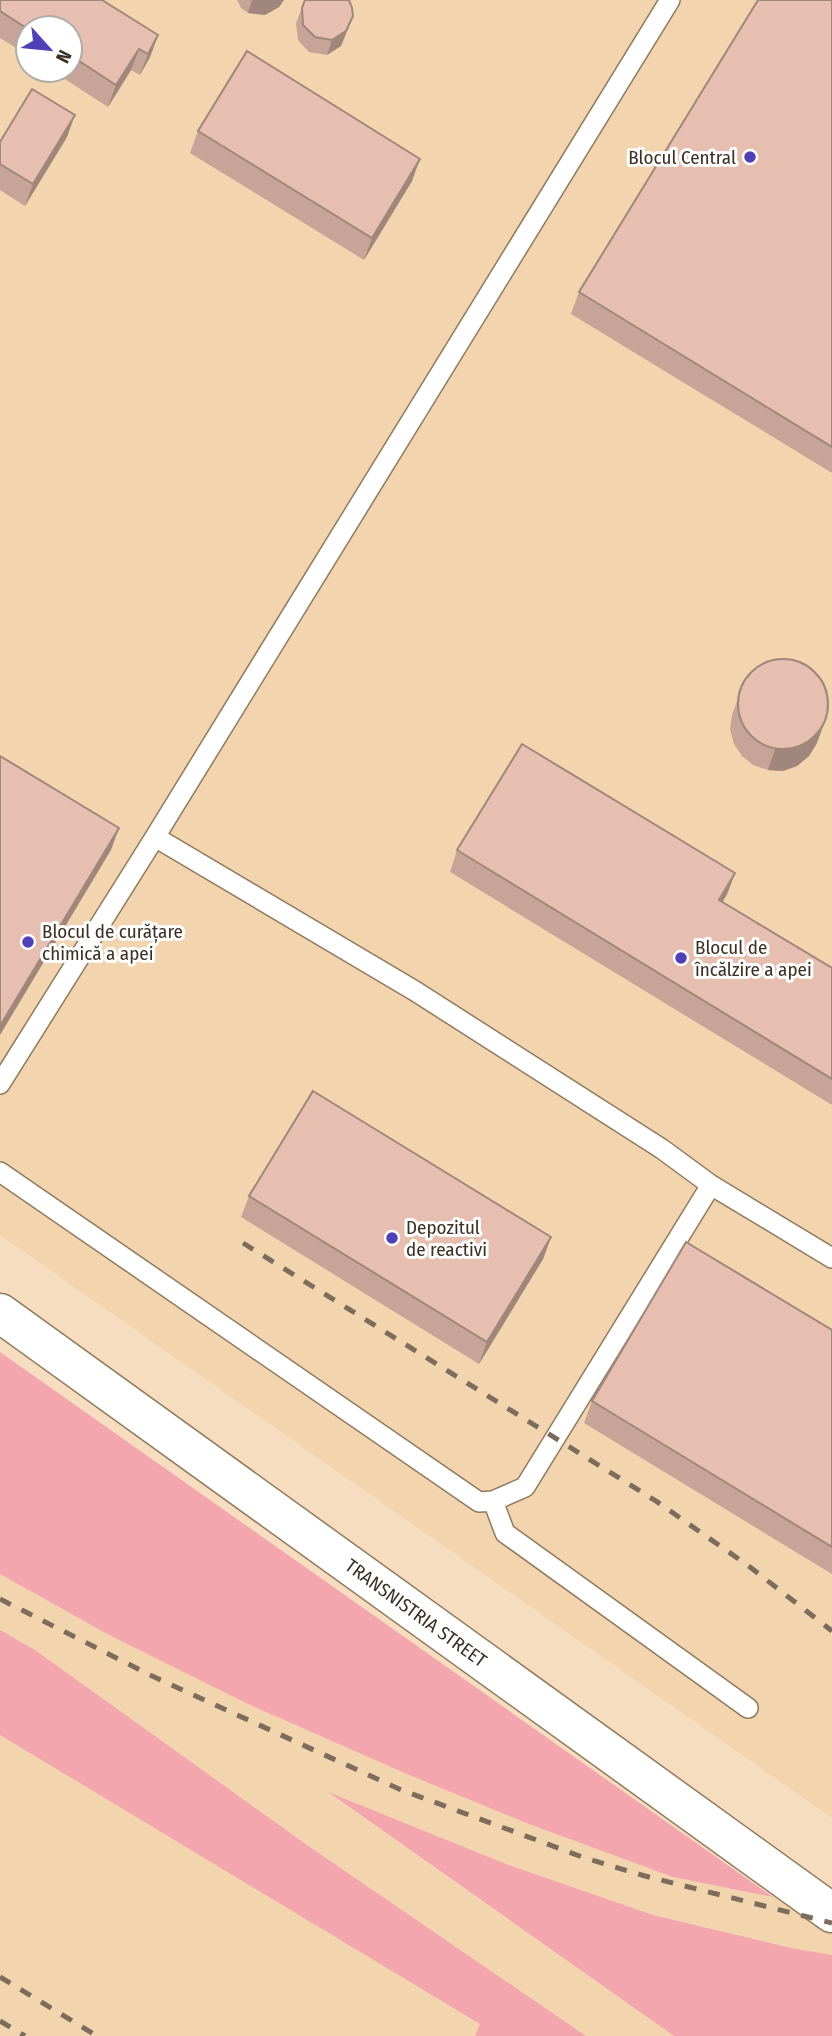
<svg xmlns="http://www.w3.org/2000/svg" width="832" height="2036" viewBox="0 0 832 2036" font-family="'Fira Sans Condensed',sans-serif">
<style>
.built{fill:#f2d4af;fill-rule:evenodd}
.green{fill:#f4a6ae}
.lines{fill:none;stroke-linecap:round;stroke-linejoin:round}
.lane-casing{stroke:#90795d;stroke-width:22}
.secondary-casing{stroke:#90795d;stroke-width:41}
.lane{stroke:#fff;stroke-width:19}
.secondary{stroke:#fff;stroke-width:38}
.rail{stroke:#7c6c5b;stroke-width:5;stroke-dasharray:12 12;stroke-linecap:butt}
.wall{fill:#c6a497}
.shaded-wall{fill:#a1867b}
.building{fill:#e6bfb0;stroke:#a1867b;stroke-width:2}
.poi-dot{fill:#5040b7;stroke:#fff;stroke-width:2.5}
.labels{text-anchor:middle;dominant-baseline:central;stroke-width:6;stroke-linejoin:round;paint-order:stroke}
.poi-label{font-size:19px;fill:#3a3025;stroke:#fff;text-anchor:start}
.street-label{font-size:19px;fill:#3a3025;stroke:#fff}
</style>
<rect width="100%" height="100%" fill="#f7ddbf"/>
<path class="built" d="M0 0H832V1818L0 1235ZM28 28H70V70H28Z
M0 1574 109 1635 250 1705 407 1774 673 1877 832 1907V1955L791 1948 653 1915 506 1864 331 1795 674 2036H586L307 1845 35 1650 0 1630Z
M0 1735 481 2024 475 2036H0Z"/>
<path class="green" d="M0 1353V1352L773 1897 673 1877 529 1824 407 1774 250 1705 109 1635 0 1574Z
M0 1630 35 1650 307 1845 586 2036H475L480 2024 0 1735Z
M328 1792 506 1864 653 1915 791 1948 832 1955V2036H674Z"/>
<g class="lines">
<g class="lane-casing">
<path id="lane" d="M155 837 415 991 662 1149 711 1185 832 1258
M0 1084 155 837 670 0
M0 1172 479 1502 493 1501 525 1487 711 1185
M493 1501 505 1533 748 1708"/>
</g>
<g class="secondary-casing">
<path id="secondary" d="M0 1313 832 1913"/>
</g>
<use href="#lane" class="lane"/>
<use href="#secondary" class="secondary"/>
<path class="rail" d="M243 1243 656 1501 750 1567 832 1631
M0 1599 150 1675 399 1789 585 1858 645 1876 832 1923
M0 1977 97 2036
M0 2021 25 2036"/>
</g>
<path class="wall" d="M0 0 158 35 150 57 140 75 131 70 108 107 51 70H70V28H28V55L0 38Z
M237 0H284L279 7 265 15 248 13 241 8Z
M305 0 353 16 341 46 327 55 309 52 298 40 296 23Z
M832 0V473L571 314 579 292Z
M198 131 412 181 364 260 190 153Z
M67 137 25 206 0 190V142Z
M740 693 817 743 809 756 797 766 783 771 768 770 753 765 742 756 734 744 730 729 732 715Z
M457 850 735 873 727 894 723 902 832 968V1105L450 872Z
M249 1196 551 1237 543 1259 479 1364 241 1217Z
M832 1330V1574L584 1423 592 1401Z"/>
<path class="shaded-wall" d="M252 0H284L279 7 265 15 248 13Z
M353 16 341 46 327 55 332 40Z
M158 35 150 57 140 75 148 54Z
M139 49 131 70 108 107 116 85Z
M75 115 67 137 25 206 33 184Z
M420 159 412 181 364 260 372 238Z
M825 721 817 743 809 756 797 766 783 771 768 770 775 749Z
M119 828 111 850 0 1035V1026Z
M735 873 727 894 711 921 719 900Z
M551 1237 543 1259 479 1364 487 1342Z"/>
<path class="building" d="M0 0H102L158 35 148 54 139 49 116 85 70 55V28L28 29 0 11Z
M305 0H349L352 8 353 16 346 31 332 40 315 37 303 25 302 8Z
M758 0H832V447L579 292Z
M247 51 420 159 372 238 198 131Z
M32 89 75 115 33 184 0 164V142Z
M738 704a45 45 0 1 1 90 0a45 45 0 1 1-90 0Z
M522 744 735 873 719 900 832 968V1079L457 850Z
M0 756 119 828 0 1026Z
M313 1091 551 1237 487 1342 249 1196Z
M686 1242 832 1330V1547L592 1401Z"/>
<g class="poi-dot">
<circle cx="750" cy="157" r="7"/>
<circle cx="28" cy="942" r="7"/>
<circle cx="681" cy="958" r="7"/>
<circle cx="392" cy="1238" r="7"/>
</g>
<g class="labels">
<g class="poi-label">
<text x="736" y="157" text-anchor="end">Blocul Central</text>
<text x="42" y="931">Blocul de curățare<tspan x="42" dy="22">chimică a apei</tspan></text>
<text x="695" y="947">Blocul de<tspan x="695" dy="22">încălzire a apei</tspan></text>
<text x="406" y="1227">Depozitul<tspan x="406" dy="22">de reaсtivi</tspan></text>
</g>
<g class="street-label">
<text transform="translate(416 1613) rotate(36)">TRANSNISTRIA STREET</text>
</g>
</g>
<g transform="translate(49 49) rotate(117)"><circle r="33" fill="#ffffff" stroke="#b0aca8" stroke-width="2"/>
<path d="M0-5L12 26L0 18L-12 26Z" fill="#5040b7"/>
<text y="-10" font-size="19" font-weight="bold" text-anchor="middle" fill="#3a3025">N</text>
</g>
</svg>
